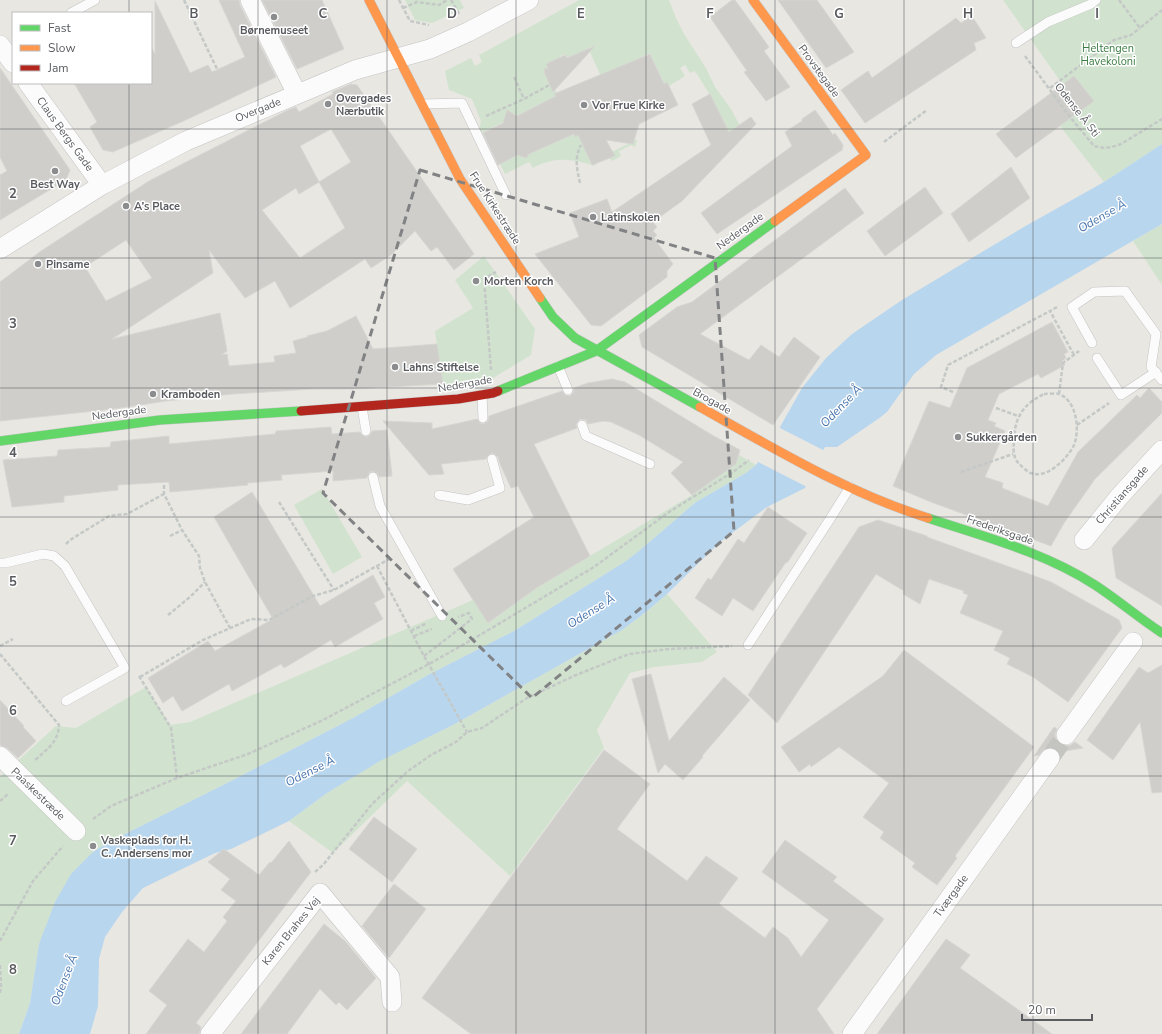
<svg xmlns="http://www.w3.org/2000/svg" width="1162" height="1034" viewBox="0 0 1162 1034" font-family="'Nunito Sans',sans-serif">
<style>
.green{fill:#d1e3cf}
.water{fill:#b9d6ef}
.pier{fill:#e8e7e2}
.building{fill:#cfcecb;stroke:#d7d6d2;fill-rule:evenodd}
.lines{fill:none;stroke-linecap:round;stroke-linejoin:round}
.street-tunnel{stroke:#c4c4c1;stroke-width:19;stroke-dasharray:19 10;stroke-linecap:butt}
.lane-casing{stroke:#c4c3c3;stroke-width:10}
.street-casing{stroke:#c4c3c3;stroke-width:20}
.fast-casing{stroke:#c5c6c5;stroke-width:10}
.slow-casing{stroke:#c5c6c5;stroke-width:10}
.jam-casing{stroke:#c5c6c5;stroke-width:10}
.path{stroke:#c4c8c6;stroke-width:2.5;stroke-dasharray:4 2;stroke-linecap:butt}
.lane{stroke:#fcfbfb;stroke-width:9}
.street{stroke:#fcfbfb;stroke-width:19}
.fast{stroke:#63d668;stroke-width:9}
.slow{stroke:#ff974d;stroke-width:9}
.jam{stroke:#b3261e;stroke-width:9}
.marked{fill:none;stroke:#818284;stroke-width:3;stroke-dasharray:8 5;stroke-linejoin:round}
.grid{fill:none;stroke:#595b5f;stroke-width:1;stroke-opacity:0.55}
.poi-dot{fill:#8b8c8d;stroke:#fff;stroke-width:1.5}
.labels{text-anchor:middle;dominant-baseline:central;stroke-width:3;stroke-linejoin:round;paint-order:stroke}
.poi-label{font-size:11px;font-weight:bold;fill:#595b5f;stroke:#fff;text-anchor:start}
.park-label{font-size:11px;fill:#3b7c41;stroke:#fff}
.street-label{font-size:11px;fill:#595b5f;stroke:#fff}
.water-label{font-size:12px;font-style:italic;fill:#4875ad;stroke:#fff}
.grid-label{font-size:13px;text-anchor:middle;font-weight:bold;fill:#595b5f;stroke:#fff;stroke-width:3;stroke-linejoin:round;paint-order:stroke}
</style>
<rect width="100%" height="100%" fill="#e8e7e2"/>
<path class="green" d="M405 0H460L464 8 432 23 415 20Z
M579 0H669L676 18 684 34 706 68 715 87 731 109 740 126 730 134 710 95 695 71 690 73 685 65 680 68 685 76 669 86 667 83 664 84 650 53 601 77 590 52 592 49 590 47 588 49 567 58 565 54 560 56 562 60 551 66 550 62 546 64 548 68 545 69V71L544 72 545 75 547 74 558 95 516 116 512 113 506 115 504 118 505 121 478 135 481 121 472 99 449 90 445 71 471 58 475 66 482 62 479 55Z
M1003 0H1162V144L1104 182 1060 126 1063 85Z
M574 134 575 137 578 135 590 160 589 163H592L609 154 611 158 615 156 612 152 630 143 633 139 637 140 635 147 631 145 619 151 621 156 612 161 609 157 598 161 595 166C574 159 555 156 533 168L529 162 505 174 500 164 525 152 522 157 526 158 529 154Z
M1162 224V285L1133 241Z
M484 256 535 329 531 355 483 384H443L435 331 473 308 455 280Z
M739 455 756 465 746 473 696 502 640 550 626 561 514 631 428 675 353 718 231 781 111 841 93 852 39 944 30 1003 19 1034H0V777L56 726 76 728 146 687 170 725 190 722 473 600 489 623 538 587 692 495 736 464Z
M322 489 362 557 333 574 294 505Z
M667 594 717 652 702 662 654 667 630 673 597 730 604 748 510 876 407 781 333 853 289 821 327 793 380 760 453 725 622 630 646 612Z"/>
<path class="water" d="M1162 144V224L936 355 914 374 887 412 878 419 837 447H825L805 488 767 507 720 542 667 594 646 612 622 630 453 725 380 761 327 793 289 821 231 849 215 853 143 888 122 912 105 937 99 959 98 1006 90 1034H19L30 1003 39 944 55 902 71 874 93 852 111 841 231 781 353 718 428 675 514 631 626 561 640 550 696 502 746 473 756 465 767 450 802 388 826 358 852 334 902 300 1022 228 1104 182Z"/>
<path class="pier" d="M778 427 825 451 807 487 756 461 765 449Z"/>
<path class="building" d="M219 0H239L240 5 276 77 188 119 113 152 103 150 90 127 97 122 74 83H151V47L155 54V1L190 73 208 65 212 72 245 57Z
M262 0H322L344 49 297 69Z
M732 0H735L769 47 764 51 790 87 766 101 744 72 747 71 710 17Z
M778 0H817L854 52 826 68Z
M972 16 986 38 974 43 976 50 865 123 841 90 868 71 872 78 956 18 961 23Z
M595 46 553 92 544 72 545 71 544 69 548 68 546 64 565 55 567 58Z
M650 54 664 84 667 82 678 105 639 124 633 144 606 140 615 156 592 165 578 135 575 137 574 134 529 154 526 158 518 155 498 165 483 133 503 123 507 110 517 116 556 96 554 94Z
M0 68 70 170 66 180 0 220V175L7 171 0 157Z
M1074 76 1094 101 1016 158 996 134Z
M351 84 357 85 474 254 454 270 437 247 431 251 415 231 391 255 371 268 365 259 290 308 275 281 245 298 209 250 213 273 112 339 220 313 227 351 221 355 227 354 229 366 275 362 274 356 296 353 293 341 308 337 307 336 327 331 356 316 373 349 437 344 443 384 352 389H314L233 394 166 401 114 409 0 421V282L41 251 149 181 288 110 296 107 299 112 333 94 332 92ZM331 129 351 162 319 182 300 146ZM319 182 345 228 300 258 262 210 296 188 299 194ZM126 240 152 278 106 301 85 267Z
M710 94 729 132 751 117 756 124 682 201 653 222 657 227 653 231 657 235 654 238 673 264 667 271V277L601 326 591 325 535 254 579 237 570 213 607 199 612 212 711 145 692 104Z
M815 110 833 135 835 133 843 145 842 150 717 234 701 213 792 146 785 132 802 121V119Z
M1011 167 1030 198 969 242 951 214Z
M925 187 943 213 885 256 867 231Z
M845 188 864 213 700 334 749 360 761 345 779 357 794 337 820 357 773 425 642 347 639 335 677 307 692 302Z
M1052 322 1068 352 1064 354 1066 358 1062 361 1065 365 1041 378 1038 374 999 394 988 420 996 423 994 426 1005 431 985 477 1003 483 1002 488 1048 506 1078 452 1137 395 1140 398 1149 388 1162 402V413L1095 479 1064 523 1051 546 931 502 893 486 929 401 950 408 967 368Z
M612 379 625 382 712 435 740 450 736 464 692 495 671 473 683 462 639 435 611 422 603 421 588 424 586 420 580 419 576 424 577 428 534 444 590 556 538 587 488 623 453 569 534 517 518 486 511 488 500 464 498 457 493 453 488 455 486 459 441 464 444 474 429 475 383 421 432 423V429L477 419 480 423 484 424 488 421 489 416 562 391 565 395 570 396 573 393 574 388 588 383Z
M331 427 332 434 360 432 362 435 367 437 370 435 372 431 387 430 392 476 379 477 377 473 372 471 369 473 367 478 333 481V471L281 475 282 480 247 483 248 485 170 492 169 482 118 485V490L64 496V502L12 507 3 460 57 456 58 450 110 447 111 442 169 436V444L275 434 276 431Z
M252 492 320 606 373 575 385 597 374 603 383 619 335 647 331 640 284 668 281 664 232 691 229 684 182 711 173 696 163 703 148 678 208 641 215 651 273 619 214 517Z
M1162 493V606L1116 578 1112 548Z
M768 507 807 533 787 563 786 562 753 611 733 598 722 616 695 598 708 578 711 580 738 539 744 543Z
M878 520 927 536V537L1051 582 1119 620 1122 628 1068 702 1033 677 1007 664 1010 658 994 650 1003 631 960 613 968 595 963 593 964 591 929 579 920 604 903 594 904 591 876 574 777 723 748 695 859 527Z
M904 650 1034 747 955 856 957 858 937 885 912 867 915 863 880 838 884 832 863 817 889 783 839 747 811 767 810 764 799 772 781 747 883 676Z
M1162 665V792L1152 793 1140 722 1113 760 1087 740 1139 667 1148 673Z
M651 674 669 741 724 677 750 700 702 756 703 757 683 780 665 764 658 773 632 679Z
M0 700 24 726 23 727 36 741 18 758 7 748 0 745Z
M1054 727 1057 729 1055 734 1056 739 1060 744 1065 746 1071 745 1075 742 1083 748 1059 752 1056 749 1051 747 1045 748 1039 755 1034 756Z
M604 750 650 784 617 829 687 881 706 856 738 878 719 904 765 938 773 927 788 938 801 957 829 920 762 872 785 840 837 877 833 881 884 919 817 1009 834 1034H471L422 998Z
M374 817 417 849 392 882 349 849Z
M289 841 311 872 196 1023 201 1027 199 1034H146L167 1005 149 991 188 939 204 952 227 921 223 917 236 901 221 890 230 879 208 862 224 849 259 875 270 862 271 863Z
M394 884 426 909 389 958 362 926Z
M324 924 345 941 376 978 347 1010 339 1002 336 1005 320 989 287 1034H241Z
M946 939 970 955 960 968 1052 1034H877Z"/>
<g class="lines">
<path class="street-tunnel" d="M1050 758 1066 735"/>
<g class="lane-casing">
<path id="lane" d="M71 13 95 0
M1016 43 1048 22 1091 4 1096 0
M423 104 462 103 506 195
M1092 343 1072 307 1094 292 1125 291 1156 334 1151 367 1162 380
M1097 358 1121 395 1156 372
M558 366 568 390
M482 395 483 418
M362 407 366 431
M582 425 586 436 650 464
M373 477 380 506 442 616
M439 495 468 500 500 488 492 459
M0 563H5L43 554 54 556 65 566 125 668 66 701
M748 645 830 519 850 487"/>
</g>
<g class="street-casing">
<path id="street" d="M250 0 297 94
M0 45 13 63
M28 83 102 185
M0 249 102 185 186 141 355 70 430 49 468 32 529 0
M1084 540 1119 497 1162 450
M1066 735 1133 642
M0 756 76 831
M210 1034 320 893 390 977 392 1002
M852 1034 1050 758"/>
</g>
<g class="fast-casing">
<path id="fast" d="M540 298 553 317 575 338 700 407
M498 391 596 351 775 221
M0 441 160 420 301 411
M928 518C985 537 1044 552 1095 585 1118 600 1139 618 1162 633"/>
</g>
<g class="slow-casing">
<path id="slow" d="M369 0 460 179 540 298
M753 0 866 155 775 221
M700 407C773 448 848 493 928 518"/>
</g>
<g class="jam-casing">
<path id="jam" d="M301 411 458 399 493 393 498 391"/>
</g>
<path class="path" d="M184 0 217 69
M399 0 410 21 429 25
M451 0 459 14
M1119 0 1140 28 1162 10
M403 8 417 2 439 5 447 0
M1025 56 1070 117 1094 146 1104 148 1112 147 1121 144 1162 119
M514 77 524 99
M1050 88 1114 40 1131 35 1140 28
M486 116 524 99 551 84
M884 142 927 110
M580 183C577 169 574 158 581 145
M1057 307 1050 311 1074 355
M491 370 484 279 496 272
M953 392 941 387 948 365 1050 311
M1044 394C1048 394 1055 393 1059 394 1077 401 1080 430 1074 445 1067 460 1042 484 1026 470 1013 460 1013 455 1014 439 1015 416 1024 404 1044 394Z
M1059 394 1063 363 1079 351
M996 408 1018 416
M1077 425 1109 403
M961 472 1013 454
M164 485V494L182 530 199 556 200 568 205 582 230 628
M279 502 334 590
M170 536 182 530
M66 544 70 540 109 516 127 514 164 494
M377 566 424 656 467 732
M168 615 190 597 205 582
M411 631 427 623
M414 636 432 629
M0 646 13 639
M0 654 59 725C58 743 47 749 34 761
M424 656 472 619 469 613 458 617
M139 676 171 728 177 778
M140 677 203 640 251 619 269 620 313 596 334 590 391 558
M0 801 8 794
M93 819 111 806 177 778 248 754 321 721 429 664 475 638 594 567 669 512 733 472 749 460
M315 872 323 865 372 804 408 771 431 755 456 742 467 732 482 728 527 698 576 675 629 654 669 649 732 646
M0 941 33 881 63 846
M0 965 1 986 0 993"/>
<use href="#lane" class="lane"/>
<use href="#street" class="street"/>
<use href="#fast" class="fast"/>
<use href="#slow" class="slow"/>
<use href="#jam" class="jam"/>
</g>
<path class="marked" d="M420 170 715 258 734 531 532 698 323 493Z"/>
<path class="grid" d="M129 0V13M258 0V1034M387 0V1034M516 0V1034M646 0V1034M775 0V1034M904 0V1034M1033 0V1034M129 83V1034M0 129H1162M0 258H1162M0 388H1162M0 517H1162M0 646H1162M0 776H1162M0 905H1162"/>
<g class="poi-dot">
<circle cx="274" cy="17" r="4"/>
<circle cx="328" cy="104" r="4"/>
<circle cx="584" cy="105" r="4"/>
<circle cx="55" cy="171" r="4"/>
<circle cx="126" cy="206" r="4"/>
<circle cx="593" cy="217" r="4"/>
<circle cx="38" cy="264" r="4"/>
<circle cx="476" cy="281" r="4"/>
<circle cx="395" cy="367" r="4"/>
<circle cx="153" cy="394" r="4"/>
<circle cx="958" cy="437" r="4"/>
<circle cx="93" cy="846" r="4"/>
</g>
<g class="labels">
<g class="poi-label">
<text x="274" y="30" text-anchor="middle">Børnemuseet</text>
<text x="336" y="98">Overgades<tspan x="336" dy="13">Nærbutik</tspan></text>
<text x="592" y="105">Vor Frue Kirke</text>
<text x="55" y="184" text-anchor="middle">Best Way</text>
<text x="134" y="206">A’s Place</text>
<text x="601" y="217">Latinskolen</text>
<text x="46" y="264">Pinsame</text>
<text x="484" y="281">Morten Korch</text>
<text x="403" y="367">Lahns Stiftelse</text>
<text x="161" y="394">Kramboden</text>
<text x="966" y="437">Sukkergården</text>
<text x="101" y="840">Vaskeplads for H.<tspan x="101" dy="13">C. Andersens mor</tspan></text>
</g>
<g class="park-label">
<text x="1108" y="48">Heltengen<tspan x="1108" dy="13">Havekoloni</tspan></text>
</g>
<g class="street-label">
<text transform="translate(819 71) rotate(54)">Provstegade</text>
<text transform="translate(258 110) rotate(-22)">Overgade</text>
<text transform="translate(1077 110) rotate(52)">Odense Å Sti</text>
<text transform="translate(65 134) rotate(54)">Claus Bergs Gade</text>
<text transform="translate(495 208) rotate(57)">Frue Kirkestræde</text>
<text transform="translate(740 231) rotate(-36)">Nedergade</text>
<text transform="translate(465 384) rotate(-10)">Nedergade</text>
<text transform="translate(712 401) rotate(29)">Brogade</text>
<text transform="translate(119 413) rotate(-8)">Nedergade</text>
<text transform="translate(1122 495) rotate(-49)">Christiansgade</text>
<text transform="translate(1000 530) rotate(19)">Frederiksgade</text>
<text transform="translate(38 794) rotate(44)">Paaskestræde</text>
<text transform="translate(951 896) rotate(-54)">Tværgade</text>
<text transform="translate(291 931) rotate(-51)">Karen Brahes Vej</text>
</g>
<g class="water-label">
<text transform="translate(1102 216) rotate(-30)">Odense Å</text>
<text transform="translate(841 406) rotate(-46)">Odense Å</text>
<text transform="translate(591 611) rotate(-32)">Odense Å</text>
<text transform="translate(310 771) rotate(-27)">Odense Å</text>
<text transform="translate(64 980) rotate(-69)">Odense Å</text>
</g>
</g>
<g class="grid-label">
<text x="194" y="18">B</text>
<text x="323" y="18">C</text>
<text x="452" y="18">D</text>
<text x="581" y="18">E</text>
<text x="710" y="18">F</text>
<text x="839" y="18">G</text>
<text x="968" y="18">H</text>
<text x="1097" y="18">I</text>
<text x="13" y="198">2</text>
<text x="13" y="328">3</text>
<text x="13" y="457">4</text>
<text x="13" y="586">5</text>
<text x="13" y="715">6</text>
<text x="13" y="845">7</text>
<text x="13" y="974">8</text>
</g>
<rect x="12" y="12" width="140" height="72" fill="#ffffff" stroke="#bdbdbf"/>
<rect x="20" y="25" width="20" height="6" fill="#63d668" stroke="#bdbdbf"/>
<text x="48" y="32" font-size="12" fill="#595b5f">Fast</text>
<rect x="20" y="45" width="20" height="6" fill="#ff974d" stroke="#bdbdbf"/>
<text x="48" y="52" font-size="12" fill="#595b5f">Slow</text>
<rect x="20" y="65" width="20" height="6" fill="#b3261e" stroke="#bdbdbf"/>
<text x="48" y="72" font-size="12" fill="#595b5f">Jam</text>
<path d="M1022 1014v6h70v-6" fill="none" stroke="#595b5f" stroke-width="2"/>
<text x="1028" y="1014" font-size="12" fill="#595b5f" stroke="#ffffff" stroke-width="3" paint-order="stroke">20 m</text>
</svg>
